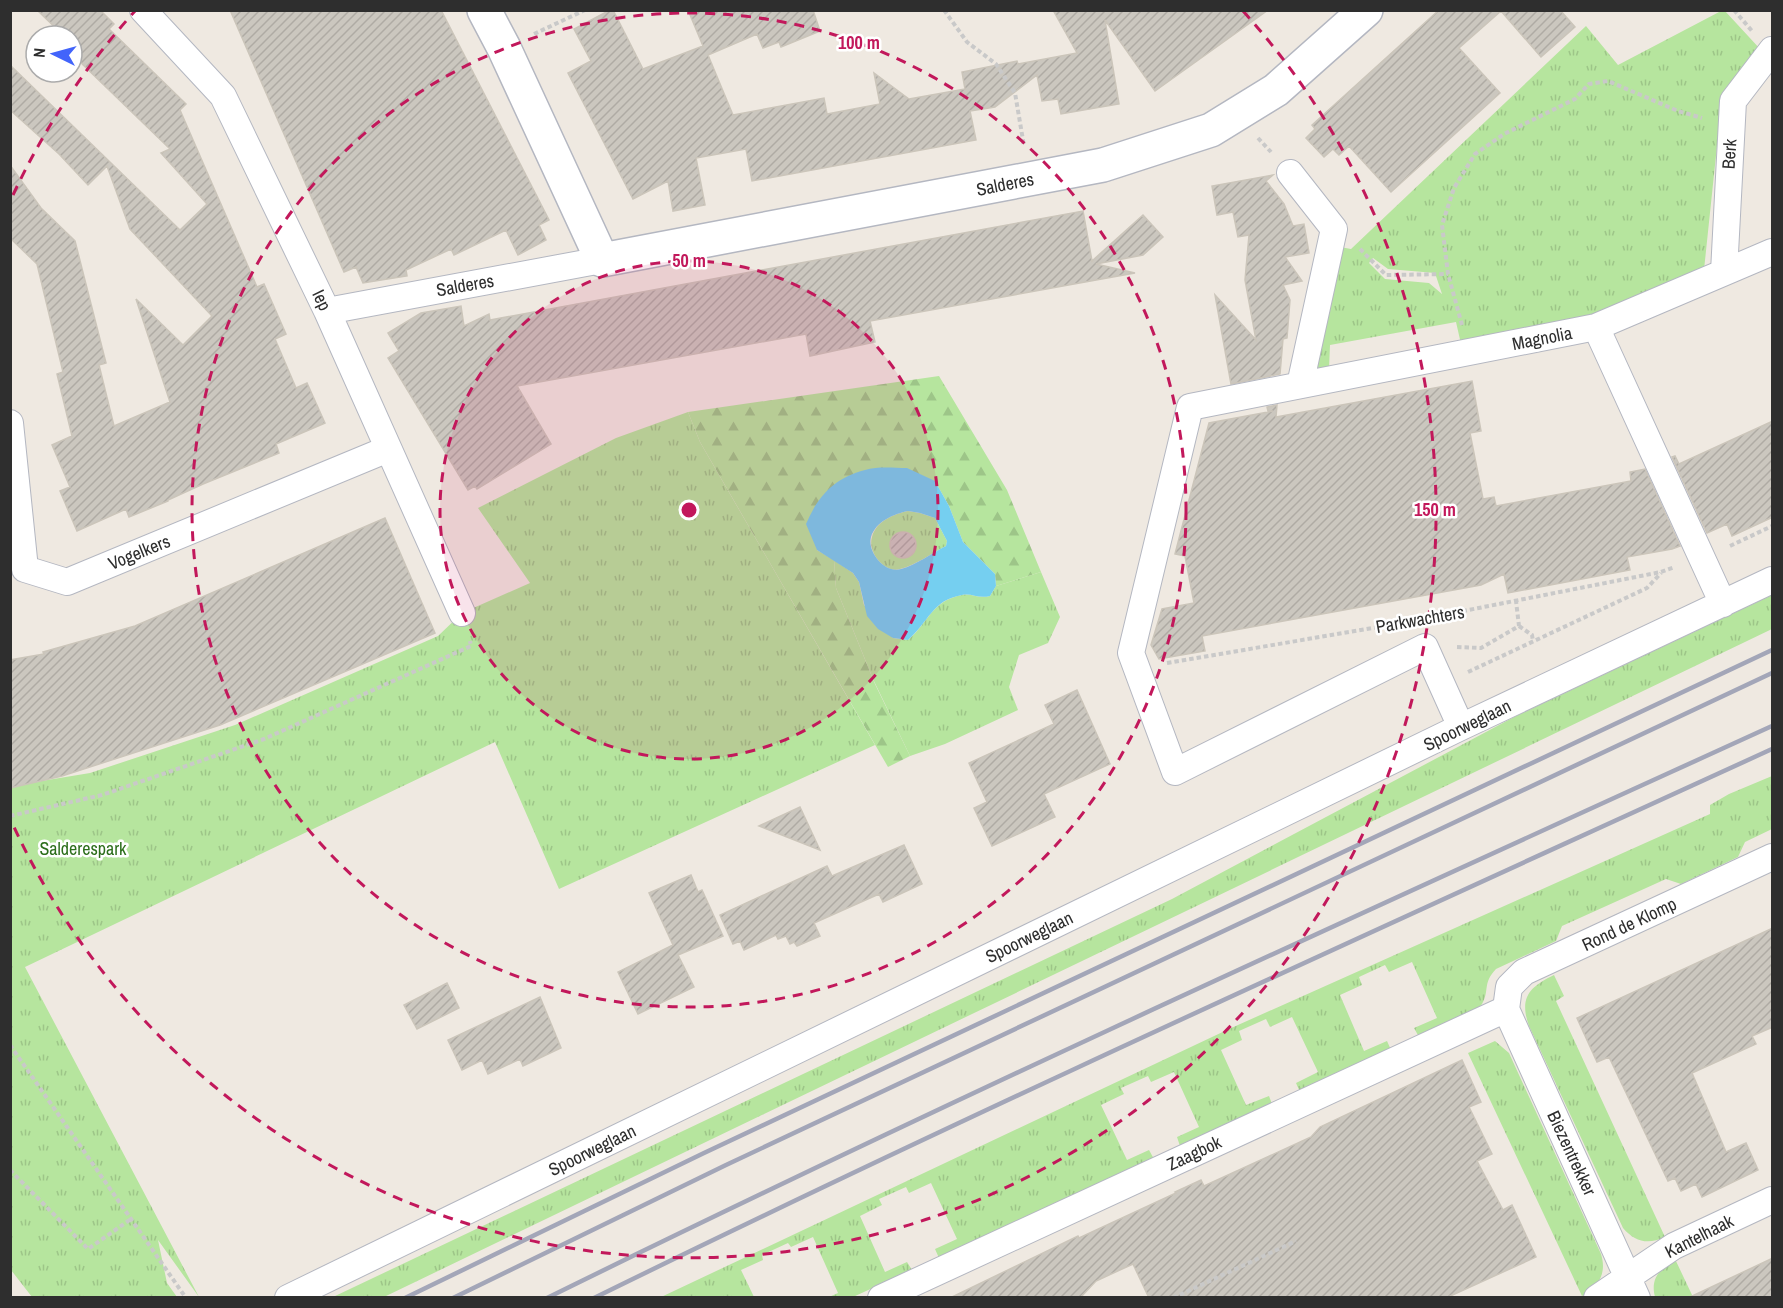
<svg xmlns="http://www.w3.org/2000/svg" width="1783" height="1308" viewBox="0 0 1783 1308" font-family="'Archivo Narrow',sans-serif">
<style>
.grass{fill:url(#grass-tufts);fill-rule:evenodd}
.forest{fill:url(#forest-firs)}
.water{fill:#75cff0;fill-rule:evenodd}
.building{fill:url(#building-hatch);stroke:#cbc5ba;stroke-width:1.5}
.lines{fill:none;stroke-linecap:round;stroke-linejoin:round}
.minor-casing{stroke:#b4b7c1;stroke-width:28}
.tertiary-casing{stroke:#b4b7c1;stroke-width:36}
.path{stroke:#c9c9c9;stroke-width:4;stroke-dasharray:4.5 3;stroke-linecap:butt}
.minor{stroke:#fff;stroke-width:26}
.tertiary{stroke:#fff;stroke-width:33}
.rail{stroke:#a3a6b8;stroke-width:4.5}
.ring{fill:none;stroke:#c2185b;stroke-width:3;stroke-dasharray:10 8}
.labels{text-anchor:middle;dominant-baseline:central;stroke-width:5;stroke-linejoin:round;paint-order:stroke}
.street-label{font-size:18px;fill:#2e2e2e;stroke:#fff}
.park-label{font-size:18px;fill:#2c6e1b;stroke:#fff}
.centre{fill:#c2185b;stroke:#fff;stroke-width:3}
.ring-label{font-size:18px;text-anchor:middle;font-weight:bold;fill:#c2185b;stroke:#fff;stroke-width:5;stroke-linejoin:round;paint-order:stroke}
</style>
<defs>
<pattern id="grass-tufts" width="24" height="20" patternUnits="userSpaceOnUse" patternTransform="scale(1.5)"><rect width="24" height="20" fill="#b6e59e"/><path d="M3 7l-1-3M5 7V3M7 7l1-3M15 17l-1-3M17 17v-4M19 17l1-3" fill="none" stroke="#9dc588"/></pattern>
<pattern id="forest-firs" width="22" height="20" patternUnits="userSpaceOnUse" patternTransform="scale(1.5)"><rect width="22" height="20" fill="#b6e59e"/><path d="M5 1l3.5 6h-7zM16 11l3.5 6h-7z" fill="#9dc588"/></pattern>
<pattern id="building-hatch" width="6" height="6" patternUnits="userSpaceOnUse" patternTransform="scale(1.5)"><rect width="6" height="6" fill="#cbc7bf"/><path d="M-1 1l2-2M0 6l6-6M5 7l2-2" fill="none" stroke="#afaba4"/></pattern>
</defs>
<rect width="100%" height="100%" fill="#efe9e1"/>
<path class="grass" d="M1721 11H1725L1761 50 1719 127 1704 270 1599 321 1461 344 1456 322 1330 345 1329 369 1321 370 1314 367 1340 247 1351 249 1586 26 1618 65ZM1373 258 1388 269 1435 273 1442 294 1429 283 1385 279 1369 263Z
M688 412 700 442 875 745 559 889 495 742 25 967 199 1297 158 1240 167 1283 177 1297H32L11 1270V786L90 773 235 725 438 636 462 613 530 583 478 508 616 438Z
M908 511 920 513 935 518 947 541 946 546C932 553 916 565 900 569 885 574 867 552 872 537 876 521 894 514 908 511Z
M834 560 853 573 859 582 864 605 893 638 908 640C929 622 931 601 962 595 972 593 977 599 990 596L996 586 1041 572 1060 617 1048 643 1019 655 1009 687 1018 710 945 744 910 756 873 679 836 588Z
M1772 595V629L384 1297H333L1172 899 1516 716Z
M1772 776V829L1745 842 1738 857 1681 884 1666 879 1562 926 1556 941 1496 969C1482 984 1490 990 1482 1004 1473 1017 1434 1030 1419 1037L1414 1028 1437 1018 1412 962 1389 972 1385 965 1359 977 1362 985 1340 995 1364 1051 1387 1041 1391 1050 1300 1092 1296 1083 1318 1072 1292 1017 1270 1027 1266 1019 1239 1031 1242 1040 1221 1050 1246 1105 1269 1096 1272 1104 1180 1146 1177 1137 1199 1127 1174 1072 1151 1082 1148 1076 1121 1088 1124 1094 1101 1105 1127 1160 1149 1150 1154 1159 939 1258 935 1249 957 1239 931 1183 909 1193 906 1187 879 1199 882 1205 860 1216 885 1272 907 1262 912 1270 853 1297H829L838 1293 813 1237 791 1247 788 1243 762 1255 763 1260 741 1270 754 1297 659 1298 1229 1029 1710 814V805L1729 794Z
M1554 975 1564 996 1556 1001 1665 1237C1648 1245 1635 1242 1623 1228L1529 1026C1519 998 1529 987 1554 975Z
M1495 1041 1509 1053 1601 1254C1607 1273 1599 1287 1582 1296L1468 1053Z
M1675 1259 1693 1297H1655C1650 1278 1660 1269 1675 1259Z"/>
<path class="forest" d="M939 376 1007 490 1041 572 996 586 995 574 963 542 949 506 935 481 817 550 834 560 836 588 875 684 910 756 888 767 700 442 688 412Z"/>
<path class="water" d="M907 468 935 481 949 506 963 542 995 574 996 586 990 596C978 599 972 593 962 595 932 600 929 622 908 640L893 638 878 629 867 616 859 582 853 573 817 550 806 524C818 496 834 478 865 470 878 466 894 468 907 468ZM908 511 920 513 935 518 947 541 946 546C932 553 916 565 901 569 885 574 867 552 871 537 876 521 894 514 908 511Z"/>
<path class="building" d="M37 10H100L114 24 109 29 186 104 180 110 257 287 264 284 286 334 275 339 296 388 307 383 325 423 276 444 279 453 203 484 168 500V501L129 517 126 509 77 531 60 491 70 487 52 445 72 436 57 374 63 372 37 264 10 238V165L41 208 75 241 106 363 99 365 114 426 170 402 136 299 183 345 212 316 130 229 107 166 88 185 59 154 10 110V65L180 230 207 204 161 153 170 149 77 59 82 54 72 44V36H64Z
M230 10H441L549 220 539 225 546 240 518 255 506 230 454 255 451 249 406 270 407 276 363 283 356 267 344 272Z
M610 10H613L643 69 703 46 688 10H813L820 31 781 47 779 42 763 48 757 34 708 55 733 115 824 98 827 114 880 104 874 73 909 99 965 89 962 72 1017 61 1018 64 1077 53 1053 10H1268L1155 91 1105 20 1119 104 1061 114 1058 99 1042 101 1037 75 995 107 970 111 976 140 752 181 746 149 696 158 705 205 673 211 668 181 633 199 568 73 591 61 574 29Z
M1439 10H1560L1575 27 1541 57 1501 11 1459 48 1500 93 1391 192 1349 146 1339 155 1333 149 1324 157 1306 138 1315 129 1312 125Z
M1273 175 1266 181 1284 204 1293 226 1304 224 1309 253 1285 257 1302 281 1283 285 1290 300 1287 338 1283 339 1280 374 1231 384 1215 295 1256 340 1245 280 1249 235 1238 237 1233 212 1217 215 1212 186Z
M1083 211 1092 261 1143 215 1163 237 1143 255 1096 264 1135 273 870 321 875 342 810 356 806 334 517 386 551 444 477 489 475 486 468 490 388 358 399 351 388 333 421 313 461 306 464 326 489 314 490 320Z
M1472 381 1481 431 1470 433 1483 499 1494 497 1496 506 1631 481 1630 472 1645 469 1680 546 1672 549 1627 557 1630 570 1508 593 1504 574 1481 585 1202 636 1205 651 1159 659 1151 645 1162 609 1194 603 1185 556 1175 554 1209 423 1273 411H1268L1267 407 1277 405 1276 417Z
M1773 421V517L1732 536 1727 524 1707 533 1672 457 1675 456 1679 464Z
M385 518 435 633 220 725 62 776 10 788V660L44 654 43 652 135 626Z
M890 545a13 13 0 1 1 26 0a13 13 0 1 1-26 0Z
M1077 690 1110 764 1044 794 1055 817 992 846 974 808 987 802 969 763 1054 724 1045 705Z
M800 807 820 850 759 826Z
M904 845 922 884 883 902 879 894 814 923 820 936 797 946 794 942 790 944 786 936 778 939 776 935 744 950 740 941 733 944 720 915 827 866 832 876Z
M691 875 698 892 702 890 723 936 678 955 694 987 638 1014 618 972 673 945 649 893Z
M1773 928V1027L1752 1036 1756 1044 1692 1073 1726 1152 1746 1143 1758 1170 1702 1197 1696 1184 1681 1191 1675 1178 1668 1181 1609 1057 1597 1062 1577 1018Z
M447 983 459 1008 417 1029 404 1005Z
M540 997 561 1048 523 1066 520 1059 488 1074 482 1060 462 1070 448 1040Z
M1462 1060 1481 1102 1469 1107 1492 1154 1477 1161 1503 1210 1512 1205 1536 1257 1446 1298H1149L1133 1264 1096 1281 1080 1298H950L1078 1236 1079 1238 1176 1193 1175 1192 1201 1180 1204 1186 1311 1137 1320 1127Z
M1773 1258V1298H1688Z"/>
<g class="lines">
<g class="minor-casing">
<path id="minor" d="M143 10 223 96 327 311 462 613
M1290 173 1334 229 1300 385
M1724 272 1733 101 1772 50
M327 311 602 260
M1596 327 1723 604
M10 423 25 569 67 582 388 449
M1461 727 1425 647 1175 772 1131 653 1190 407 1596 327 1772 252
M1506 1009 1509 987 1524 972 1772 857
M1506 1009 1637 1298
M288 1298 1461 727 1772 580
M881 1298 1506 1009
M1597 1298 1674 1246 1772 1200"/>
</g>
<g class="tertiary-casing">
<path id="tertiary" d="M484 10 504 48 602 260 1103 165 1211 130 1276 90 1366 10"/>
</g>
<path class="path" d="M944 10 967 42 996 64 1015 93 1024 146
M1734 10 1752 31
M534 34 585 10
M1258 138 1271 152
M1360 249 1386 275 1448 274
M1462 325 1448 274 1442 225 1454 188 1475 154 1504 134 1575 99 1589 84 1608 81 1678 111 1702 118
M1730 546 1772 526
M1433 617 1661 572 1675 567
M1519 626 1532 635 1533 641
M1457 647 1481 648 1519 626 1516 601
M1167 663 1402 623
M1468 672 1647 588 1661 573
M10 816 102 795 264 739 471 646 470 641
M10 1045 186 1298
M10 1170 88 1249 131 1219
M1173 1298 1296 1241"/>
<use href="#minor" class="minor"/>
<use href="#tertiary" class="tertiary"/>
<path class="rail" d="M405 1298 704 1153 1772 650
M453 1298 726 1165 1772 673
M547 1298C951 1099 1362 913 1772 726
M594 1298C983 1107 1379 929 1772 749"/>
</g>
<circle cx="689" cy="510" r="249" fill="#c2185b" fill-opacity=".12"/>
<g class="ring">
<circle cx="689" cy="510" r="249"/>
<circle cx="689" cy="510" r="497"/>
<path d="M13 195A746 746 0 0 1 135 11M1243 11A746 746 0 1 1 13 825"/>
</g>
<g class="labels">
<g class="street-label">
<text transform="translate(1729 154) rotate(-86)">Berk</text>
<text transform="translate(1005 184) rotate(-11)">Salderes</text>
<text transform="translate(465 285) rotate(-10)">Salderes</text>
<text transform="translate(322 300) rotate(64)">Iep</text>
<text transform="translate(1542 338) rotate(-11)">Magnolia</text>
<text transform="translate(139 552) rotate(-22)">Vogelkers</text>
<text transform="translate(1420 619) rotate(-10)">Parkwachters</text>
<text transform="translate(1467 725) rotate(-26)">Spoorweglaan</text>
<text transform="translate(1629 924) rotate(-25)">Rond de Klomp</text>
<text transform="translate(1029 937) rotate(-26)">Spoorweglaan</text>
<text transform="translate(592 1150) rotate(-26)">Spoorweglaan</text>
<text transform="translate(1194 1153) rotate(-25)">Zaagbok</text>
<text transform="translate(1572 1153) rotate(65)">Biezentrekker</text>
<text transform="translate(1699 1236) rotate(-27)">Kantelhaak</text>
</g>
<g class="park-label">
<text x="83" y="848">Salderespark</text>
</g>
</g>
<circle cx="689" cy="510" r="9" class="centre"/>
<g class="ring-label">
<text x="859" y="49">100 m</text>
<text x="689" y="267">50 m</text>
<text x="1435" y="516">150 m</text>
</g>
<rect width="1783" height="1308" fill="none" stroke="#2e2e2e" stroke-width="24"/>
<g transform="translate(54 54) rotate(275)"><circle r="28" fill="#ffffff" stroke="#ababab" stroke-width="1.5"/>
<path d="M0-4.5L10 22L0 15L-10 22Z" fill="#4264fb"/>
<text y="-9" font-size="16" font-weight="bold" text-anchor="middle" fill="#2e2e2e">N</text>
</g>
</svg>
